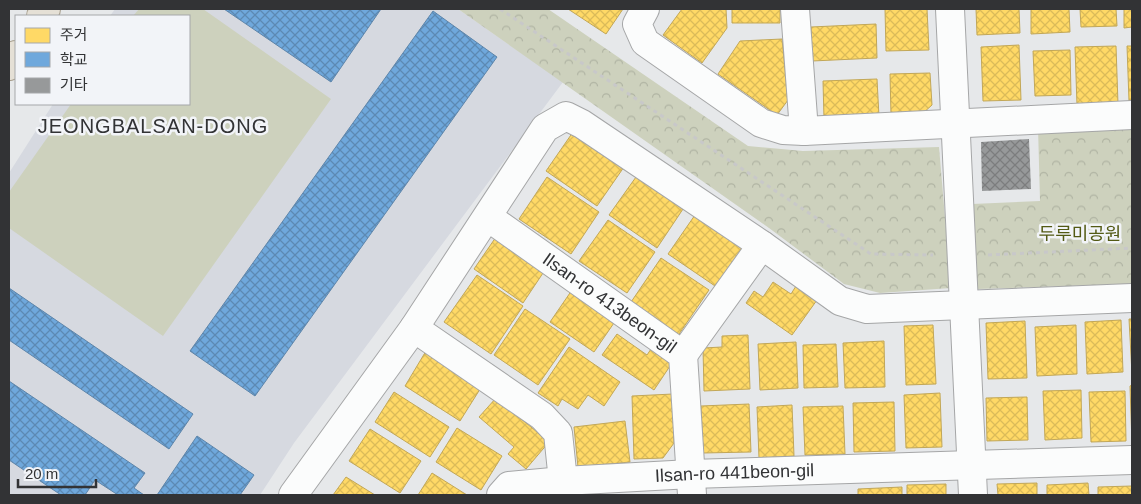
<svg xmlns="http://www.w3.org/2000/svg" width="1141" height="504" viewBox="0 0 1141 504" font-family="Arial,'Noto Sans KR',sans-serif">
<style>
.built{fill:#d6d9e0}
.green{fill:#cdd1bd}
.park{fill:url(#park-crowns)}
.homes{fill:url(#homes-cross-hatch);stroke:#c2a757}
.schools{fill:url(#schools-cross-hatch);stroke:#5d85aa}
.building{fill:url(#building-cross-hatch)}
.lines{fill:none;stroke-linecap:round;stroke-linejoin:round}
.minor-casing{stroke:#a5a6a7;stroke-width:30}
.major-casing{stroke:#a69d8c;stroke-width:30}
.path{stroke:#c8c8c9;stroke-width:3;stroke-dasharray:4 4;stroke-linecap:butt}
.minor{stroke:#fbfcfc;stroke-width:28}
.major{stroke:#e5e0d6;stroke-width:28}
.labels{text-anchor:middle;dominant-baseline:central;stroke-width:5;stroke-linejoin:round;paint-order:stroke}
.park-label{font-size:18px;fill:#535a14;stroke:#f2f4f8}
.street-label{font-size:18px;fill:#323335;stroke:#f2f4f8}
.quarter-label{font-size:20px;letter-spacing:1px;fill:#323335;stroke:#f2f4f8}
</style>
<defs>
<pattern id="park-crowns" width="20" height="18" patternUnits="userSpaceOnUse" patternTransform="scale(1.25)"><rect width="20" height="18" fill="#cdd1bd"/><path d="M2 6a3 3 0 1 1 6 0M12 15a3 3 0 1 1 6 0" fill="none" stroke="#b0b4a3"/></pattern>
<pattern id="homes-cross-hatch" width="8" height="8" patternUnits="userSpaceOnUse" patternTransform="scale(1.25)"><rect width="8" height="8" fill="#ffd966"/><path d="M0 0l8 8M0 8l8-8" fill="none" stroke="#dbbb59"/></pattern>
<pattern id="schools-cross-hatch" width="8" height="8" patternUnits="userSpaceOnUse" patternTransform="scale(1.25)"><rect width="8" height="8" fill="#6fa8dc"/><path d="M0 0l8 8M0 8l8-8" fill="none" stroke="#5c89b3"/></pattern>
<pattern id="building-cross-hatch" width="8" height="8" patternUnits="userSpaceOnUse" patternTransform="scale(1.25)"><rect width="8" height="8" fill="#97999a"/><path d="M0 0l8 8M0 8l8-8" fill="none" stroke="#7c7d7e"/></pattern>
</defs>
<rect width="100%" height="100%" fill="#e6e8ea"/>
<path class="built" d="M115 9H458L563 82 294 443 260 495H9V173L53 104H189V16H110Z"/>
<path class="green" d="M139 9H203L331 99 163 336 9 228V192L71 104H189V16H133Z"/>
<path class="park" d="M458 9H548L748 146 803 151 939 147 951 288 880 293 844 284 769 228Z
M1132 124V284L978 289 974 256 972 204 1040 201 1038 127Z"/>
<path class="homes" d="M568 9H623L606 34Z
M682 9H726L727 28 702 63 663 35Z
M732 9H780V23H732Z
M885 9H927L929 50 886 51Z
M976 9H1019L1020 33 977 35Z
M1031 9H1069L1070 32 1031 34Z
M1080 9H1116L1117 26 1081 27Z
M1124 9H1132V27L1124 28Z
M876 24 877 58 812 61 811 27Z
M782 39 788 100 777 115 718 74 740 41Z
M1019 45 1021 100 983 101 981 47Z
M1116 46 1118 104 1077 105 1075 47Z
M1127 46H1132V101H1129Z
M1070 50 1071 95 1035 96 1033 51Z
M930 73 932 105 922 114 891 115 890 74Z
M877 79 879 117 824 119 823 81Z
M573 132 624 167 597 206 546 171Z
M547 177 599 212 571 254 519 219Z
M636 177 683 209 657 248 609 215Z
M695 215 745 248 718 288 668 254Z
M608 220 655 252 627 293 579 261Z
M496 237 545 270 523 303 474 269Z
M661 258 709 290 677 337 629 305Z
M477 275 523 306 491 354 444 322Z
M773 282 791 294 796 286 817 300 792 335 746 303 754 291 763 297Z
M572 290 616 320 594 352 550 322Z
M525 309 570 339 538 385 494 355Z
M1129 319H1132V374Z
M1121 320 1123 372 1087 374 1085 322Z
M1025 321 1027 378 988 379 986 323Z
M933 325 936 384 906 385 904 326Z
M1076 325 1077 374 1037 376 1035 327Z
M617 334 647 355 651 349 672 363 654 390 602 355Z
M748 335 750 389 704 391 703 348 722 347V336Z
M884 341 885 387 845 388 843 343Z
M796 342 798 388 760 390 758 344Z
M836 344 838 387 804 388 803 345Z
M569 347 620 382 604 406 588 395 578 409 562 399 558 406 538 393Z
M426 351 482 386 460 421 405 386Z
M1132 385V444L1130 386Z
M1081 390 1082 438 1045 440 1043 391Z
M1125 391 1126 441 1091 442 1089 392Z
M394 392 449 427 430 457 375 422Z
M940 393 942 447 906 448 904 395Z
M673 394 674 443 663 458 634 459 632 396Z
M1027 397 1028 440 987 441 986 398Z
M496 398 549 442 526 469 508 454 514 447 479 417Z
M894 402 895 451 854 452 853 403Z
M749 404 751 452 703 453 701 406Z
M792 405 794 456 759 458 757 407Z
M843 406 845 454 805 455 803 407Z
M625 421 630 462 578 467 574 427Z
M457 428 502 456 481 490 436 462Z
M370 429 421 461 400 493 349 461Z
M432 473 467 495H418Z
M346 477 375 495H333Z
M1037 483V495H998L997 484Z
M1088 483 1089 495H1047V485Z
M946 484V495H907V485Z
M1132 486V495H1098V487Z
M902 487V495H858V489Z"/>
<path class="schools" d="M224 9H381L331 82Z
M433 11 497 57 255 396 190 351Z
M9 288 193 414 169 449 9 340Z
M9 381 145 473 134 488 144 495H118L95 480 85 495H61L9 460Z
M197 436 254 475 240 495H157Z"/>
<path class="building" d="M1029 139 1031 189 982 191 981 142Z"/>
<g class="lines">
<g class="minor-casing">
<g id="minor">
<path d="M645 9 637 24 645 42 761 123 783 130 804 131 1132 115"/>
<path d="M795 9 804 131"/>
<path d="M950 9 973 495"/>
<path id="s1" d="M488 217 683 355 692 495"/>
<path d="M414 328 542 416 558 433 563 481"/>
<path d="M683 355 762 245"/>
<path d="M293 495 414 328 545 128 566 116 582 124 762 245 840 301 867 309 1132 298"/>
<path id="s2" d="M501 495 509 486 563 481 691 474 1132 460"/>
</g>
</g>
<g class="major-casing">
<path id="major" d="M41 16 46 9
M9 66 16 55"/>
</g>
<path class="path" d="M500 9 871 254 933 255
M988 255 1132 248"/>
<use href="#minor" class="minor"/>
<use href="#major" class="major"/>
</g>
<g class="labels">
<g class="park-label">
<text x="1080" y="234">두루미공원</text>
</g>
<g class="street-label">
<text stroke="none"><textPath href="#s1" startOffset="149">Ilsan-ro 413beon-gil</textPath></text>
<text stroke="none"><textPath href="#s2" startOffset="238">Ilsan-ro 441beon-gil</textPath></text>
</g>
<g class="quarter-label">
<text x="153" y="126">JEONGBALSAN-DONG</text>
</g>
</g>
<rect width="1141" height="504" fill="none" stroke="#323335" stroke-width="20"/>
<rect x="15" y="15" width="175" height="90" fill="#f2f4f8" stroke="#a5a7aa"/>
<rect x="25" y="28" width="25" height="15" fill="#ffd966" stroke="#a5a7aa"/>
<text x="60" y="40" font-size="15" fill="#323335">주거</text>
<rect x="25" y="52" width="25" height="15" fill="#6fa8dc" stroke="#a5a7aa"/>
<text x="60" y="65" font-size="15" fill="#323335">학교</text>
<rect x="25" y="78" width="25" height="15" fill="#97999a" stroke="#a5a7aa"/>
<text x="60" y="90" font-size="15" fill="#323335">기타</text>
<path d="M18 479v8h78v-8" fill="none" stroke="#323335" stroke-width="2.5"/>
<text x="25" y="479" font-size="15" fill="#323335" stroke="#f2f4f8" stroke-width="4" paint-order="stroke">20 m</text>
</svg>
